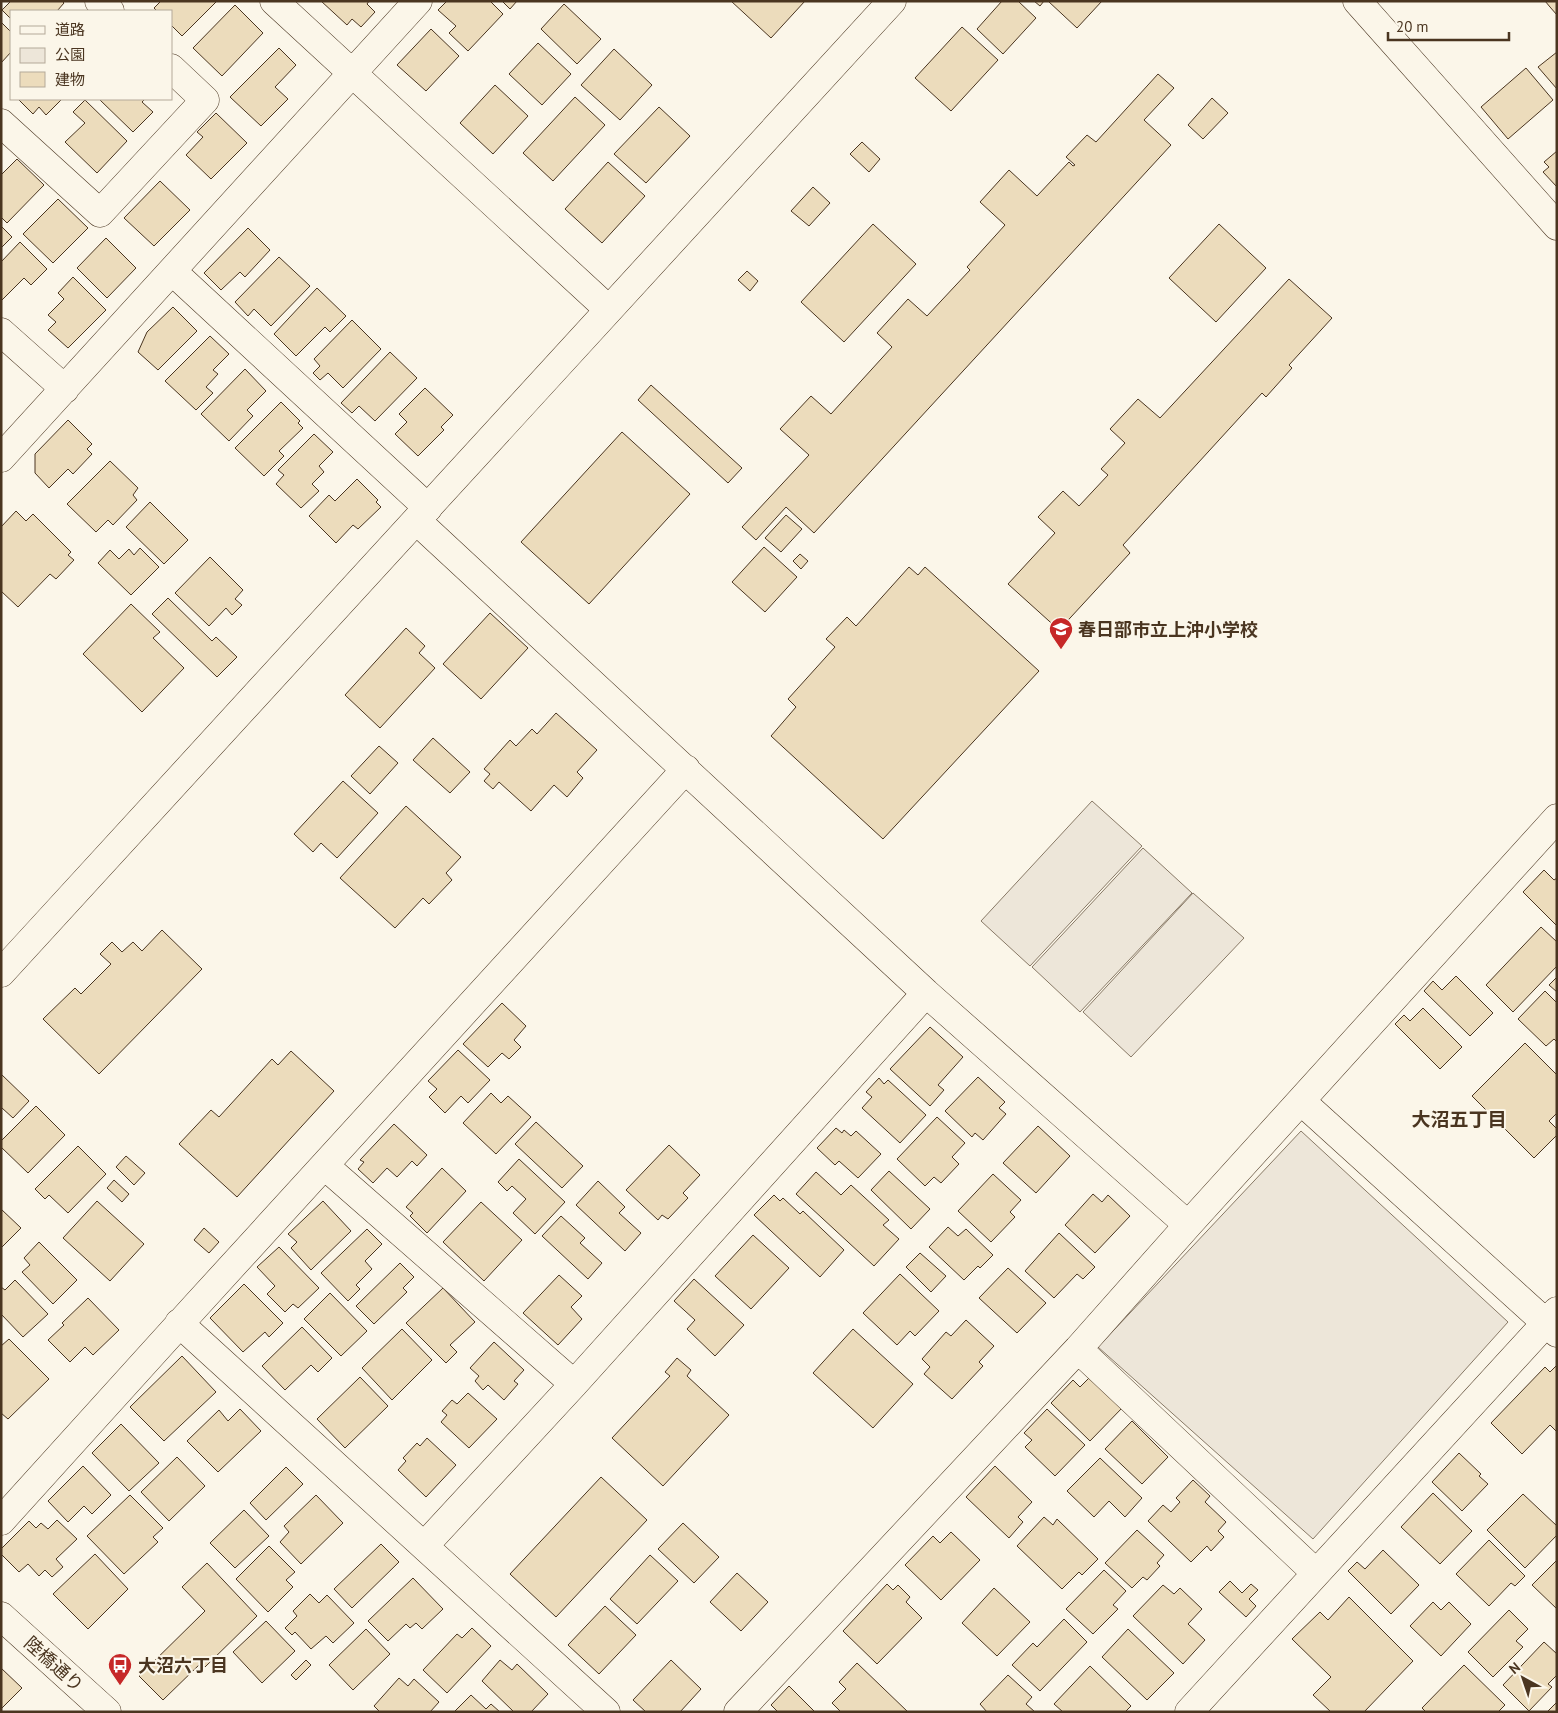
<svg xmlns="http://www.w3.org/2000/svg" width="1558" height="1713" viewBox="0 0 1558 1713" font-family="'PT Sans','Noto Sans JP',sans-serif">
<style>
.green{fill:#ede6d9;stroke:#887966}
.building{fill:#ecdcbc;stroke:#4a3520}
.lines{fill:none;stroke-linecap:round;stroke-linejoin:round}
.minor-casing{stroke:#4a3520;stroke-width:29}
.tertiary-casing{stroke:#4a3520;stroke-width:29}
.minor{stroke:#fbf6e9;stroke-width:28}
.tertiary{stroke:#fbf6e9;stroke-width:28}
.labels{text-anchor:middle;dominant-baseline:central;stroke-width:4;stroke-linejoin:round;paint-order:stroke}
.poi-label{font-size:18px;font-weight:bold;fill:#4a3520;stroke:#fbf6e9;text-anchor:start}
.street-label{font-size:18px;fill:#4a3520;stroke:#fbf6e9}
.neighbourhood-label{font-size:19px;font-weight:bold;fill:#4a3520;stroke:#fbf6e9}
</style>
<rect width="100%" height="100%" fill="#fbf6e9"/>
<path class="green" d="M1092 801 1142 846 1030 966 981 921Z
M1143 848 1192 893 1080 1012 1032 967Z
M1193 893 1244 938 1131 1057 1083 1012Z
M1301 1131 1508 1322 1313 1539 1098 1347Z"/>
<path class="building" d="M11 1H62L64 3 57 11H11V19L2 10Z
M161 1H217L182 36 171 25V11H157L154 8Z
M321 1H369L367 4 375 12 361 27 352 19 347 25Z
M447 1H490L503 14 468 51 449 33 456 26 438 10Z
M502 1H517L510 9Z
M731 1H805L771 38Z
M1002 1H1018L1036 18 1003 54 977 29Z
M1034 1H1044L1040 6Z
M1048 1H1102L1077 28Z
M1545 1H1557V15L1550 7Z
M564 4 601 39 577 64 541 29Z
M235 5 263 33 222 76 193 48Z
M1 22 11 32V52L1 63Z
M962 27 998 60 951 111 915 78Z
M431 29 459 56 426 91 397 65Z
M538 43 571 74 542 105 509 74Z
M279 48 296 65 275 87 288 99 261 126 230 97Z
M614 49 652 85 620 120 581 85Z
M1557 52V89L1538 67Z
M1526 68 1553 100 1508 139 1481 107Z
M1158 74 1174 88 1144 120 1171 145 814 533 786 507 756 540 742 527 809 455 780 429 811 396 831 414 892 347 877 333 908 299 927 316 970 270 967 267 1005 225 980 202 1009 170 1037 196 1069 162 1073 166 1075 165 1066 157 1087 135 1096 142Z
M495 85 528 116 493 154 460 123Z
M575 97 605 125 553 181 523 153Z
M1212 98 1228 113 1203 139 1188 125Z
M18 99H62L46 115 39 107 33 114Z
M99 99H145L142 102 153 112 133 132Z
M85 100 127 141 97 173 65 142 85 123 73 112Z
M659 107 690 136 646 183 614 154Z
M216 113 247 143 211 179 186 155 203 137 197 132Z
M862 142 880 159 869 172 850 154Z
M1557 151V187L1543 172 1549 167 1544 162Z
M17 159 44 185 7 223 1 217V175Z
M608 162 645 196 602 243 565 209Z
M160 181 190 210 154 246 124 218Z
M813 187 830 203 809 226 791 211Z
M58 199 88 228 53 263 23 234Z
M873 224 916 264 844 342 801 302Z
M1219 224 1266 268 1216 322 1169 278Z
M1 226 12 237 1 248Z
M248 228 270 250 245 277 240 272 221 290 204 273Z
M106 238 136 268 107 298 77 268Z
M20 242 47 269 31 285 24 278 1 301V262Z
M279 257 310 286 271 326 254 309 248 316 235 302Z
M747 271 758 281 750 291 738 280Z
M73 277 106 310 68 348 48 330 56 322 48 315 64 299 58 293Z
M1289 279 1332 318 1289 365 1292 368 1266 397 1262 393 1123 545 1130 553 1059 630 1008 584 1055 533 1038 517 1063 491 1079 506 1108 475 1101 469 1125 443 1110 429 1138 399 1160 418Z
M317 288 346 316 330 332 325 327 296 356 274 334Z
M173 307 197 331 158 370 138 352 147 332Z
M352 320 381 349 343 388 328 373 320 380 313 373 320 366 314 359Z
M210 336 229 354 213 370 218 374 206 387 213 393 196 410 165 381Z
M390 352 417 378 375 421 359 406 352 413 341 403Z
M245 369 266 391 247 410 253 416 229 441 201 414Z
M651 385 742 468 728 483 638 400Z
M425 388 453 415 441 427 444 430 418 456 395 434 407 422 399 414Z
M281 402 300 421 298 423 303 428 279 451 284 456 264 476 235 448Z
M68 420 92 444 87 449 92 454 73 474 68 469 49 488 35 473V454Z
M622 432 690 494 589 604 521 542Z
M314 434 333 452 319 466 324 472 312 484 319 491 301 508 276 484 284 475 278 470Z
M110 461 138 488 133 495 137 500 113 525 108 520 96 532 67 504Z
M357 479 378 500 376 502 381 507 358 529 353 525 336 543 309 516 329 495 335 501Z
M150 502 188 540 164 564 126 527Z
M16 511 26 521 33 514 71 552 68 555 74 560 56 579 50 574 18 607 1 591V527Z
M786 515 802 529 781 552 765 538Z
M764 547 797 577 765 612 732 582Z
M140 548 159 567 131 595 98 563 110 550 119 559 129 549 134 555Z
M800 554 808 561 801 569 793 561Z
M210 557 243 590 235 599 242 605 232 615 226 608 209 626 175 593Z
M909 567 918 575 925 567 1039 671 883 839 771 736 796 707 788 699 835 647 826 639 847 617 856 626Z
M168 598 212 641 216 637 237 657 217 677 152 614Z
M131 604 160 632 153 638 184 668 142 712 83 654Z
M490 613 528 648 481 699 443 664Z
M406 628 425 646 419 653 435 668 380 728 345 695Z
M556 713 597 750 577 772 583 778 567 797 554 785 531 811 499 782 493 789 484 781 490 774 484 769 510 740 516 746 532 729 537 734Z
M433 738 470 772 450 793 413 760Z
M379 746 398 763 370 794 351 776Z
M343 781 378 813 337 858 321 843 313 852 294 834Z
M406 806 461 857 446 873 452 880 429 904 423 898 395 928 340 878Z
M1544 870 1554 880 1557 878V926L1523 892Z
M1541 927 1557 942V966L1513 1012 1486 985Z
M162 930 202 969 99 1074 43 1019 75 988 81 994 111 964 100 954 112 942 122 952 133 942 142 951Z
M1456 976 1493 1013 1470 1036 1424 991 1433 981 1442 990Z
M1557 977V992L1549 985Z
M1545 991 1557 1003V1042L1554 1039 1546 1046 1518 1019Z
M502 1003 526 1026 514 1040 521 1047 509 1059 502 1053 488 1067 463 1044Z
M1423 1008 1462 1047 1440 1069 1395 1024 1404 1015 1410 1021Z
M930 1027 963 1057 938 1085 944 1090 930 1106 890 1069Z
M1525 1043 1557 1075V1113L1549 1121 1557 1129V1135L1534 1158 1472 1096Z
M458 1050 490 1080 468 1103 461 1096 445 1113 429 1097 437 1089 428 1081Z
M291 1051 334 1091 237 1197 179 1144 211 1110 219 1117 272 1059 278 1065Z
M1 1074 29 1101 13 1118 2 1108 1 1109Z
M978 1077 1005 1102 999 1108 1006 1114 983 1140 975 1133 972 1137 945 1111Z
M879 1078 884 1084 888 1080 926 1115 900 1143 862 1108 872 1097 866 1092Z
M491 1093 501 1103 508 1096 531 1117 496 1154 463 1123Z
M36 1106 65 1135 28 1173 1 1147V1141Z
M937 1117 965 1143 952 1157 959 1164 941 1183 934 1177 925 1186 897 1159Z
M536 1122 583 1166 562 1188 515 1144Z
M394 1124 427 1155 417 1166 412 1161 397 1177 387 1168 373 1183 358 1169 364 1162 360 1160Z
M1038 1126 1070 1156 1036 1193 1003 1163Z
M836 1128 842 1133 844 1130 851 1136 856 1131 881 1154 858 1178 839 1161 835 1165 817 1148Z
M669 1145 700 1175 683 1193 688 1198 668 1219 662 1215 658 1220 626 1190Z
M78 1146 106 1174 68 1213 49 1195 45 1199 35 1189Z
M126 1156 145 1173 134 1185 116 1167Z
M519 1159 565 1202 535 1234 513 1213 526 1199 512 1186 507 1191 498 1182Z
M442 1168 466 1191 427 1233 410 1216 413 1213 406 1207Z
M889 1171 930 1209 911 1229 871 1190Z
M816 1172 841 1195 851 1185 889 1220 883 1225 899 1239 874 1266 796 1194Z
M993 1174 1021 1200 1010 1212 1015 1217 991 1242 958 1211Z
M114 1180 129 1194 122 1202 107 1188Z
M598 1181 625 1207 619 1213 641 1233 625 1251 576 1205Z
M1093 1194 1102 1202 1108 1195 1130 1216 1095 1253 1065 1225Z
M774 1195 780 1201 783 1198 800 1214 803 1211 844 1250 820 1277 754 1215Z
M97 1201 144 1244 110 1281 63 1238Z
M323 1201 351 1231 311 1270 291 1248 297 1242 288 1234Z
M481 1202 522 1240 484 1281 443 1242Z
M1 1209 21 1228 1 1248Z
M561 1216 585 1238 580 1243 602 1263 588 1279 542 1236Z
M948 1227 958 1236 966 1229 993 1255 980 1268 978 1266 964 1280 929 1247Z
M204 1228 219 1242 209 1253 194 1240Z
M367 1229 382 1244 365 1261 372 1269 356 1285 360 1289 348 1301 321 1273Z
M1059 1233 1095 1267 1083 1279 1077 1274 1054 1298 1025 1271Z
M753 1235 789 1268 751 1309 715 1276Z
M39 1242 77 1280 53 1304 22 1272 30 1265 24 1258Z
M279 1247 319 1288 298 1308 293 1304 285 1312 267 1294 275 1286 257 1267Z
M920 1253 946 1276 931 1292 906 1267Z
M400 1263 414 1277 403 1288 407 1292 374 1324 356 1306Z
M1008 1268 1046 1303 1017 1333 979 1298Z
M900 1274 939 1311 915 1336 910 1331 897 1345 863 1313Z
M559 1275 582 1296 571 1307 582 1319 558 1345 523 1313Z
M694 1279 744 1325 715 1356 687 1329 695 1320 674 1301Z
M15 1280 48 1314 23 1337 1 1314V1287L5 1290Z
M244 1284 283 1323 269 1337 265 1332 243 1352 210 1318Z
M443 1288 475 1322 450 1345 457 1352 446 1363 406 1323Z
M330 1293 367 1331 341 1356 304 1319Z
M88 1298 119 1330 93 1355 85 1347 70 1362 48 1340 64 1325 62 1323Z
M966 1320 994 1346 979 1362 983 1366 952 1399 924 1374 930 1367 922 1359 946 1332 951 1336Z
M302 1327 332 1358 318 1372 311 1365 285 1390 262 1366Z
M402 1329 432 1360 392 1400 362 1368Z
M853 1329 913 1384 873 1428 813 1373Z
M9 1339 49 1379 8 1419 1 1413V1346Z
M494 1342 524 1370 514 1381 518 1384 504 1400 488 1385 483 1390 475 1381 479 1376 470 1368Z
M182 1356 216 1392 164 1441 130 1407Z
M677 1358 691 1370 687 1376 729 1415 663 1486 612 1438 670 1376 665 1372Z
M1557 1365V1432L1550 1425 1522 1454 1491 1423 1545 1367 1550 1372Z
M1091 1376 1123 1407 1090 1441 1051 1403 1073 1380 1080 1387Z
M360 1377 388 1406 345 1448 317 1419Z
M468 1393 497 1419 469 1448 441 1422 447 1415 442 1411 452 1400 457 1404Z
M240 1409 261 1431 218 1472 187 1441 219 1410 228 1421Z
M1047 1409 1085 1445 1055 1476 1025 1447 1032 1440 1024 1433Z
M1132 1421 1168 1457 1142 1484 1105 1449Z
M121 1424 159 1463 129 1491 92 1453Z
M427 1438 456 1465 426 1497 398 1470 406 1461 403 1458 417 1443 420 1446Z
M1459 1453 1481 1474 1479 1476 1488 1484 1462 1511 1432 1482Z
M177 1457 205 1486 169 1521 141 1492Z
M1100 1458 1142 1498 1125 1517 1109 1501 1094 1517 1067 1491Z
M83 1466 111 1495 92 1514 84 1506 68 1522 48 1501Z
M995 1466 1032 1502 1018 1517 1023 1522 1009 1538 966 1497Z
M286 1467 303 1484 266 1520 250 1503Z
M601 1477 647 1520 556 1617 510 1574Z
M1193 1480 1210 1496 1205 1502 1226 1522 1218 1531 1224 1537 1211 1551 1207 1546 1191 1562 1148 1521 1163 1505 1171 1512 1180 1502 1176 1498Z
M1433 1493 1472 1531 1440 1564 1401 1527Z
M1523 1494 1557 1526V1535L1525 1568 1487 1530Z
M130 1495 163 1528 153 1537 158 1542 124 1574 87 1536Z
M316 1495 343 1523 301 1564 280 1542 289 1532 284 1526Z
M244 1510 269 1536 235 1568 210 1543Z
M1044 1517 1053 1525 1057 1519 1098 1559 1082 1575 1079 1572 1062 1589 1017 1546Z
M57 1520 77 1539 56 1559 63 1567 52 1577 45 1570 39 1576 28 1564 19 1572 1 1554V1549L29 1521 36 1528 41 1523 48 1529Z
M683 1523 719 1557 694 1583 658 1549Z
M1137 1530 1164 1555 1157 1563 1160 1566 1147 1580 1143 1577 1132 1588 1105 1563Z
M951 1532 980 1560 941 1600 905 1565 933 1536 940 1543Z
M1489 1540 1525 1576 1515 1586 1511 1583 1489 1606 1456 1574Z
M381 1544 399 1562 352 1608 334 1589Z
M269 1546 295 1572 286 1580 293 1587 268 1612 236 1579Z
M1383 1550 1419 1585 1391 1614 1348 1571 1357 1562 1365 1569Z
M95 1554 128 1589 88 1629 53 1594Z
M650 1555 678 1581 637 1624 610 1599Z
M1557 1560V1609L1532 1585Z
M207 1563 257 1616 205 1667 201 1663 163 1700 139 1676 205 1611 182 1587Z
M1104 1570 1126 1591 1113 1605 1118 1609 1093 1634 1066 1609Z
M737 1573 768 1602 741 1631 710 1602Z
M413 1578 443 1609 422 1629 416 1623 410 1628 406 1624 388 1641 368 1621Z
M1230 1581 1242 1593 1251 1584 1258 1590 1249 1599 1256 1606 1246 1617 1219 1592Z
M887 1584 893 1590 898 1585 910 1597 906 1602 922 1618 877 1664 843 1631Z
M1163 1585 1174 1594 1180 1588 1202 1609 1188 1624 1205 1640 1183 1664 1133 1616Z
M994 1588 1030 1622 997 1656 962 1623Z
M310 1594 319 1603 327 1595 354 1623 333 1643 326 1636 311 1649 295 1632 292 1635 285 1628 297 1616 293 1611Z
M1349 1597 1413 1661 1364 1712H1331L1313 1695 1331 1677 1292 1639 1320 1612 1328 1620Z
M1433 1602 1441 1610 1449 1602 1471 1624 1441 1656 1410 1626Z
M605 1606 636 1635 599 1674 568 1645Z
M1509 1610 1528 1629 1516 1641 1523 1647 1493 1677 1468 1652Z
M1064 1619 1087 1642 1040 1691 1012 1665 1033 1643 1037 1647Z
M266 1621 295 1651 262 1683 233 1652Z
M472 1628 491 1646 447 1693 423 1670 457 1634 462 1638Z
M366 1629 390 1654 353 1690 329 1665Z
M1128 1629 1174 1673 1147 1700 1102 1657Z
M1544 1642 1557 1654V1675L1548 1684 1552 1687 1529 1711 1503 1685Z
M306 1660 311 1665 296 1680 291 1675Z
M500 1660 512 1670 517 1664 548 1694 531 1712H514L482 1681Z
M671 1660 701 1689 680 1712H646L633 1700Z
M857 1663 908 1712H841L832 1703 846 1689 839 1682Z
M1464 1665 1505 1705 1498 1712H1426L1422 1708Z
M1090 1666 1131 1706 1125 1712H1063L1054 1704Z
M1 1668 22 1688 1 1709Z
M1008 1675 1032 1697 1026 1704 1035 1712H987L980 1704Z
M399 1678 408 1686 414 1679 439 1702 430 1712H380L374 1706Z
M789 1686 815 1712H778L771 1705Z
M471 1695 486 1709 491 1704 500 1712H454Z
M1557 1702V1712H1547Z"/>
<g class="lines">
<g class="minor-casing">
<path id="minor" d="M99 1 110 11
M274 1 608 309
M1357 1 1557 226
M1 123 100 213 205 100 171 68
M172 271 428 508
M1 332 65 389
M1 458 418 1
M417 521 926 993 1188 1225
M1301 1101 1557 1333
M325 1166 574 1384
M179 1323 606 1712
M1078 1349 1316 1573
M1 1521C228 1269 458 1019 686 769
M425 1545 574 1384 926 993
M738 1712 1078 1349 1188 1225 1557 818
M1189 1712 1557 1311"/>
</g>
<g class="tertiary-casing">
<path id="tertiary" d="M1 973 892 1
M1 1616 107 1712"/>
</g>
<use href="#minor" class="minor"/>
<use href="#tertiary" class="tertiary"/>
</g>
<defs>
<g id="school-pin" transform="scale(1.25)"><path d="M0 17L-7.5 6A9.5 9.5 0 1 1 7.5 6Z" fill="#c62828" stroke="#fbf6e9"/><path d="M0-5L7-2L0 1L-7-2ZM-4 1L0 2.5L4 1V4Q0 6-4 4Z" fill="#fff"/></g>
<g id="bus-pin" transform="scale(1.25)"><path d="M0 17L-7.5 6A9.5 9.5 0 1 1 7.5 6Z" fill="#c62828" stroke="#fbf6e9"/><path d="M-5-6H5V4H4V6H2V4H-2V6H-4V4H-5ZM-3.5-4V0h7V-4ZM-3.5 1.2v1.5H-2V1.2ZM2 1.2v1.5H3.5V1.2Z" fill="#fff"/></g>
</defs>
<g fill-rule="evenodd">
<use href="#school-pin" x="1061" y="629"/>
<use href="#bus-pin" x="120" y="1665"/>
</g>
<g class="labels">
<g class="poi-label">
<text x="1078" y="629">春日部市立上沖小学校</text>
<text x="138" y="1665">大沼六丁目</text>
</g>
<g class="street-label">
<text transform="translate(54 1664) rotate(42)">陸橋通り</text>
</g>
<g class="neighbourhood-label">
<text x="1459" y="1119">大沼五丁目</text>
</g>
</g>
<rect width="1558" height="1713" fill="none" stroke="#4a3520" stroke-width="5"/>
<rect x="10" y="10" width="162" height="90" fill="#fbf6e9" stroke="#b4a999"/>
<rect x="20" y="26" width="25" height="8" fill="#fbf6e9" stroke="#b4a999"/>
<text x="55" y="35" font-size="15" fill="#4a3520">道路</text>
<rect x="20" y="48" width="25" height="15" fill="#ede6d9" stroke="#b4a999"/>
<text x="55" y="60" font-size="15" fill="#4a3520">公園</text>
<rect x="20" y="72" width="25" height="15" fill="#ecdcbc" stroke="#b4a999"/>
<text x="55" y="85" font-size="15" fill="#4a3520">建物</text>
<g transform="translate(1523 1678) rotate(320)" stroke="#fbf6e9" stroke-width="4" paint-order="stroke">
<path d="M0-4L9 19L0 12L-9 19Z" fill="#4a3520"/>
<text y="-8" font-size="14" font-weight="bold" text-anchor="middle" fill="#4a3520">N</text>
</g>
<path d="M1388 32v8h121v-8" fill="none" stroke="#4a3520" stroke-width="2.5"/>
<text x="1396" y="32" font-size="15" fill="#4a3520" stroke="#fbf6e9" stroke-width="4" paint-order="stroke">20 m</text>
</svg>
